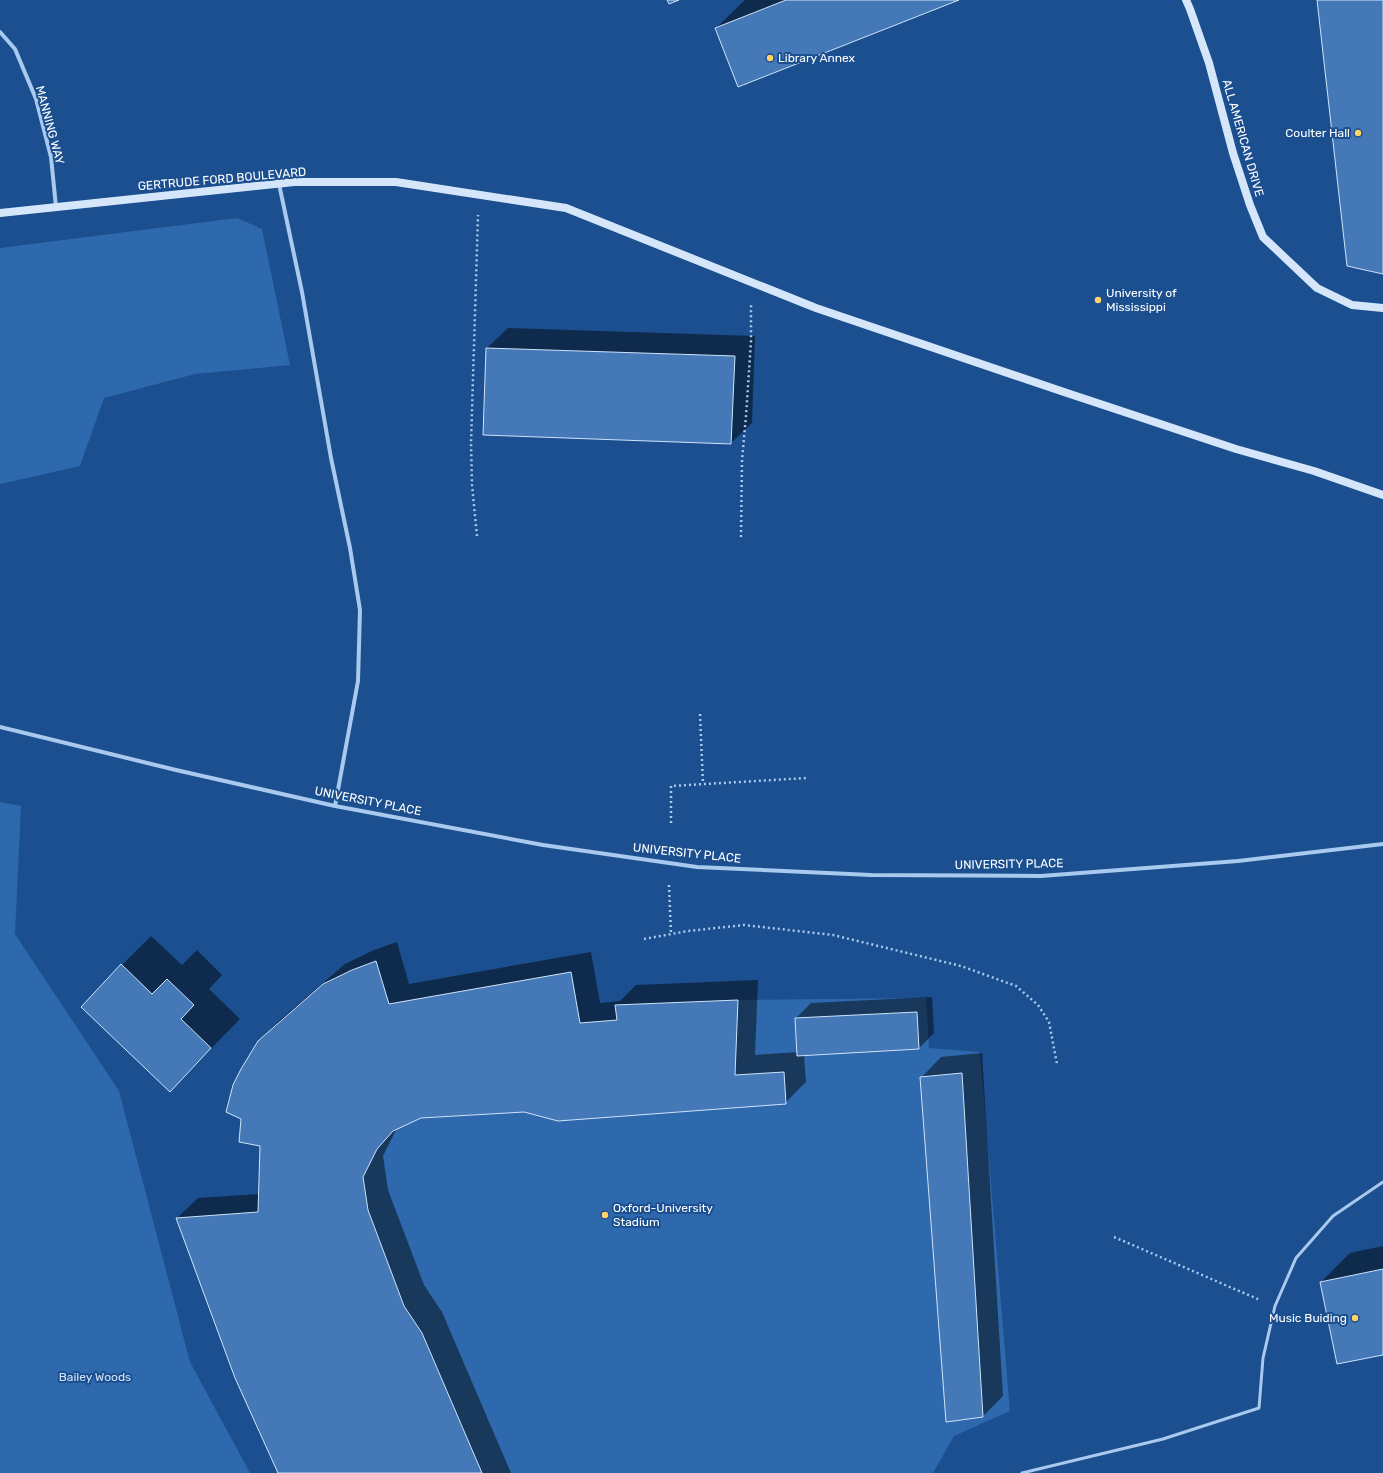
<svg xmlns="http://www.w3.org/2000/svg" width="1383" height="1473" viewBox="0 0 1383 1473" font-family="Rubik,sans-serif">
<style>
.green{fill:#2e69ad}
.shadow{fill:#0007}
.building{fill:#4478b7;stroke:#cfe3fa}
.lines{fill:none;stroke-linecap:round;stroke-linejoin:round}
.path{stroke:#a9c9ee;stroke-width:2.5;stroke-dasharray:2 3;stroke-linecap:butt}
.lane{stroke:#a9c9ee;stroke-width:3}
.street{stroke:#a9c9ee;stroke-width:4}
.secondary{stroke:#d6e6fa;stroke-width:8}
.poi-dot{fill:#ffd166;stroke:#1b4f8f;stroke-width:1.5}
.labels{text-anchor:middle;dominant-baseline:central;stroke-width:4;stroke-linejoin:round;paint-order:stroke}
.poi-label{font-size:12px;fill:#fff;stroke:#1b4f8f;text-anchor:start}
.street-label{font-size:12px;fill:#fff;stroke:#1b4f8f}
.park-label{font-size:12px;fill:#cfe3fa;stroke:#1b4f8f}
</style>
<rect width="100%" height="100%" fill="#1b4f8f"/>
<path class="green" d="M237 218 262 229 290 365 195 374 104 398 80 466 0 484V248Z
M0 802 21 806 15 934 119 1091 190 1362 250 1473H0Z
M376 961 389 1003 571 972 580 1023 617 1020 615 1005 738 1000 926 998 929 1048 980 1052 1010 1411 954 1436 933 1473H278L235 1378 176 1218 258 1212 260 1146 239 1142 241 1119 226 1112 233 1085 241 1069 258 1041 323 984 352 970Z"/>
<path class="shadow" d="M745 0H956L716 28Z
M508 328 755 336 752 423 731 443 484 435 487 348Z
M151 936 182 965 197 950 222 975 209 989 240 1019 170 1090 122 965Z
M397 942 409 984 591 952 600 1003 620 1001 636 985 758 980 755 1055 798 1052 796 1018 811 1003 932 997 934 1033 919 1048 804 1055 806 1082 785 1103 524 1111 421 1117 397 1128 383 1156 388 1190 424 1285 442 1312 511 1473H279L177 1218 198 1198 260 1194 261 1145 259 1041 280 1020 345 964 374 950Z
M982 1053 1003 1396 983 1416 921 1078 941 1057Z
M1383 1246V1354L1321 1282 1350 1253Z"/>
<path class="building" d="M667 0H679L669 4Z
M786 0H959L738 87 715 28Z
M1317 0H1383V274L1347 266Z
M486 348 735 356 731 444 483 435Z
M376 961 389 1004 571 972 580 1023 617 1020 615 1005 738 1000 735 1075 784 1072 786 1104 558 1121 524 1112 421 1118 393 1131 377 1149 363 1177 368 1210 404 1306 422 1333 482 1473H278L235 1378 176 1218 258 1212 260 1146 239 1142 241 1119 226 1112 233 1085 241 1069 258 1041 323 984 352 970Z
M121 964 152 994 167 979 194 1005 181 1019 211 1048 170 1092 81 1007Z
M917 1012 919 1049 797 1056 795 1018Z
M962 1073 983 1417 946 1422 920 1077Z
M1383 1269V1355L1337 1364 1320 1282Z"/>
<g class="lines">
<path class="path" d="M477 536 472 485 471 443 478 215
M741 537 742 460 746 416 751 341V303
M700 714 703 784
M671 823V786L807 778
M669 885 671 934
M644 939 688 931 744 925 833 935 961 966 1016 986 1038 1005 1049 1022 1057 1064
M1114 1237 1260 1300"/>
<path class="lane" d="M1022 1473 1163 1439 1259 1408 1263 1358 1275 1306 1296 1258 1333 1216 1383 1182"/>
<path class="street" d="M0 32 15 49 36 99 51 157 56 207
M279 184 302 292 331 458 350 548 360 610 358 681 335 806
M0 727 176 770 335 806 543 845 697 867 871 875 1041 876 1238 861 1383 844"/>
<path class="secondary" d="M1186 0 1190 9 1209 63 1233 153 1250 205 1263 237 1317 288 1352 305 1383 308
M0 213 294 182H396L566 208 816 308 1061 391 1236 449 1314 471 1383 495"/>
</g>
<g class="poi-dot">
<circle cx="770" cy="58" r="4"/>
<circle cx="1358" cy="133" r="4"/>
<circle cx="1098" cy="300" r="4"/>
<circle cx="605" cy="1215" r="4"/>
<circle cx="1355" cy="1318" r="4"/>
</g>
<g class="labels">
<g class="poi-label">
<text x="778" y="58">Library Annex</text>
<text x="1350" y="133" text-anchor="end">Coulter Hall</text>
<text x="1106" y="293">University of<tspan x="1106" dy="14">Mississippi</tspan></text>
<text x="613" y="1208">Oxford-University<tspan x="613" dy="14">Stadium</tspan></text>
<text x="1347" y="1318" text-anchor="end">Music Buiding</text>
</g>
<g class="street-label">
<text transform="translate(50 125) rotate(75)">MANNING WAY</text>
<text transform="translate(1243 138) rotate(74)">ALL AMERICAN DRIVE</text>
<text transform="translate(222 179) rotate(-5)">GERTRUDE FORD BOULEVARD</text>
<text transform="translate(368 801) rotate(11)">UNIVERSITY PLACE</text>
<text transform="translate(687 853) rotate(6)">UNIVERSITY PLACE</text>
<text transform="translate(1009 864) rotate(-1)">UNIVERSITY PLACE</text>
</g>
<g class="park-label">
<text x="95" y="1377">Bailey Woods</text>
</g>
</g>
</svg>
